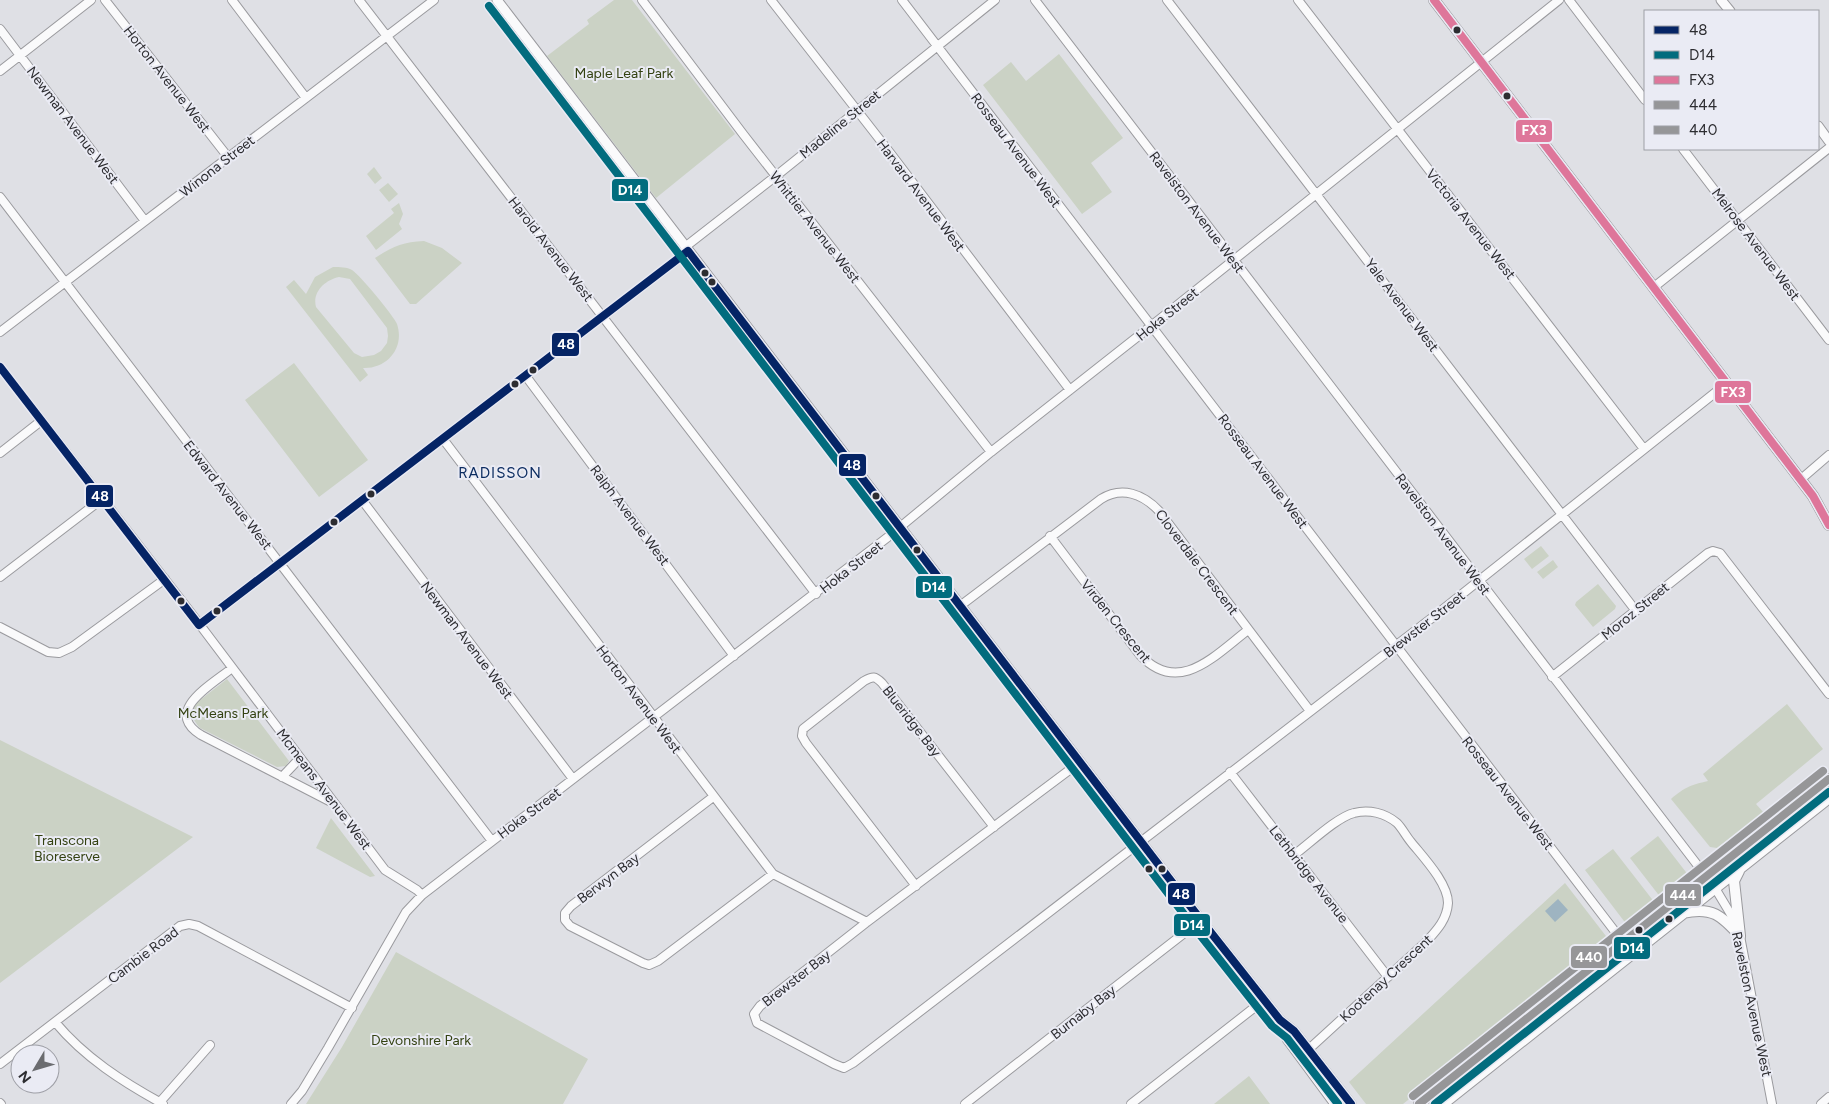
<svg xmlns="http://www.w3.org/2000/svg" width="1829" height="1104" font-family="Figtree,sans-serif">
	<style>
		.green { fill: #cbd2c5; fill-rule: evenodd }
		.water { fill: #9eb4c1 }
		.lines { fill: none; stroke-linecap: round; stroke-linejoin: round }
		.minor-casing { stroke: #9a9a9e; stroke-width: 10 }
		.tertiary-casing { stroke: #9a9a9e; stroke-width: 11 }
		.secondary-casing { stroke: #9a9a9e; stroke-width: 12 }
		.minor { stroke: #fafafb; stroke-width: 8 }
		.tertiary { stroke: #fafafb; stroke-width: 9 }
		.secondary { stroke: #fafafb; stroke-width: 10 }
		.bus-1-casing { stroke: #eaebf4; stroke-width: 11 }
		.bus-2-casing { stroke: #eaebf4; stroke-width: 11 }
		.bus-3-casing { stroke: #eaebf4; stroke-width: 11 }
		.bus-4-casing { stroke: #eaebf4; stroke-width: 11 }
		.bus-5-casing { stroke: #eaebf4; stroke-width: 11 }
		.bus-1 { stroke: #052465; stroke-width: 8 }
		.bus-2 { stroke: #026c7e; stroke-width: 8 }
		.bus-3 { stroke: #de769a; stroke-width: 8 }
		.bus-4 { stroke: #969698; stroke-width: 8 }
		.bus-5 { stroke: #969698; stroke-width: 8 }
		.bus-dot { fill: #2d2d31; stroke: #eaebf4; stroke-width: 2 }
		.labels { text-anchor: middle; stroke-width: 4; stroke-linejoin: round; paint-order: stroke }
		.park-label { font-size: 14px; fill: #334111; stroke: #eaebf4 }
		.street-label { font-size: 14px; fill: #2d2d31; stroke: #eaebf4 }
		.neighbourhood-label { font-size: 15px; letter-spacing: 1px; fill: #0d2d61; stroke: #eaebf4 }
		.line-badge { stroke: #eaebf4; stroke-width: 2 }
		.badge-label { font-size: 14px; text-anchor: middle; font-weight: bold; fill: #fff }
	</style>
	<rect width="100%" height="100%" fill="#dfe0e5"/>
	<!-- green -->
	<path class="green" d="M 614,0 L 632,0 L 735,134 L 656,198 L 547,56 L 589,24 L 587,20 Z
		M 1059,54 L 1123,138 L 1091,163 L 1112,192 L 1082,214 L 983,85 L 1011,62 L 1026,81 Z
		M 374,167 L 382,178 L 375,184 L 367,174 Z
		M 388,183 L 398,194 L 389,202 L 379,190 Z
		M 399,203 L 403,214 L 399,224 L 402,229 L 376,250 L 366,236 L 394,213 L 391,209 Z
		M 424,241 L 442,248 L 462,263 L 416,304 L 410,304 L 375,258 C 393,246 403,242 424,241 Z
		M 333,267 C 340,267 347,267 352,270 C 359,274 394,316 397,324 C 405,348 387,369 363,368 L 368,375 L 360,382 L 286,287 L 294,280 L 306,294 L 315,277 ZM 339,277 L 350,279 L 387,328 L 388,336 L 387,343 L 381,351 L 374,355 L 362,357 L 354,353 L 316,307 C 312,292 325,280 339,277 Z
		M 294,363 L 368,460 L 319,497 L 245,400 Z
		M 1541,546 L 1549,556 L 1532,569 L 1524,559 Z
		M 1553,560 L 1558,567 L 1543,579 L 1537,572 Z
		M 1598,584 L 1616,606 L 1615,609 L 1593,627 L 1575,605 L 1576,602 Z
		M 227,679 L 289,761 L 286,766 L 277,767 L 200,728 C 193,720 190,713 195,704 Z
		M 1787,704 L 1823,749 L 1756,804 L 1764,813 L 1717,848 L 1710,847 L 1671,799 C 1685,787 1691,785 1708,781 L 1703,774 Z
		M 0,740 L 193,837 L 0,983 Z
		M 331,818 L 375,876 L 370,877 L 316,848 Z
		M 1658,836 L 1689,876 L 1661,898 L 1630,858 Z
		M 1613,849 L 1655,903 L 1627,925 L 1585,870 Z
		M 1565,883 L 1609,940 L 1403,1104 L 1366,1104 L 1349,1082 Z
		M 396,952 L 588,1059 L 563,1104 L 306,1104 L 342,1047 Z
		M 1249,1076 L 1270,1104 L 1214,1104 Z"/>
	<!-- water -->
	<path class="water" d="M 1558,899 L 1568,910 L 1555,922 L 1545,911 Z"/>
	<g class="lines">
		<!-- minor casing -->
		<g class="minor-casing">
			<path id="minor" d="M 105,0 L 228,157
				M 232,0 L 306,98
				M 359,0 L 816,594
				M 642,0 L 743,134 L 991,452
				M 771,0 L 891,154 L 1070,390
				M 902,0 L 1623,942
				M 1035,0 L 1715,888 L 1730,913 L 1740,936 L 1772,1104
				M 1167,0 L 1636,611
				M 1298,0 L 1644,449
				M 1569,0 L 1645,100
				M 0,29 L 145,221
				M 0,71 L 91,0
				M 1683,149 L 1829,340
				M 0,197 L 492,841
				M 685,247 L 776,176 L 995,0
				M 1654,287 L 1829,148
				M 0,332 L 434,0
				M 0,367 L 188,609 L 385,870 L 417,890 L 422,895
				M 525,375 L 734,656
				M 443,439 L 773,874 L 867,922
				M 0,453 L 41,421
				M 1800,480 L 1829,455
				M 362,500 L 573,779
				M 1050,536 L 1140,655 C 1179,696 1214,656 1248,630
				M 0,577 L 102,499
				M 960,606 L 1101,499 C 1122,486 1143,494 1159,511 L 1310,711
				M 199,625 L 688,251
				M 0,627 L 48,652 L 59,653 L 72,647 L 165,579
				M 232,668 C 213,684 162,711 201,735 L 333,803
				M 1552,677 L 1708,553 L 1713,551 L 1720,553 L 1829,694
				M 1080,762 L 867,922 L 760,1006 L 754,1014 L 757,1023 L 834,1064 L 844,1068 L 853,1063 L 1437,614 L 1726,384
				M 1230,772 L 1388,977
				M 282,777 L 300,758
				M 713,797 L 571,906 L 565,913 L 565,920 L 570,926 L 643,963 L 649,965 L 658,961 L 773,874
				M 1294,855 C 1309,844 1337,817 1354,813 C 1369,809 1385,813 1397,823 C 1402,828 1406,836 1411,842 C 1423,857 1448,883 1448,903 C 1447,920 1436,931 1426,942 L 1309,1049
				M 916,886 L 806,743 L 802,736 L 803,729 L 864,681 C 873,676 875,676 882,683 L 994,827
				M 55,1022 C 85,1058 123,1082 163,1104
				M 0,1064 L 180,926 L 189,924 L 198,926 L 352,1008
				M 160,1102 L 210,1045
				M 0,1103 L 1,1104
				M 291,1104 L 302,1091 L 328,1048 L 406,912 L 422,895 L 888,537 L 991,452 L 1160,319 L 1559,0
				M 965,1104 L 1201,920
				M 1131,1104 L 1264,1000
				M 1821,1104 L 1829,1097"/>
		</g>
		<!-- tertiary casing -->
		<g class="tertiary-casing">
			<path id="tertiary" d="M 497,0 L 1201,920 L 1280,1020 L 1294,1031 L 1351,1104
				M 1721,0 L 1730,11
				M 1818,126 L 1829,141
				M 1280,1020 L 1287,1039 L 1335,1104"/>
		</g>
		<!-- secondary casing -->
		<g class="secondary-casing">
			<path id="secondary" d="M 1434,0 L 1813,496 L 1829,525
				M 1739,871 L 1734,881 L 1740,936
				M 1683,913 C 1712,906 1722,916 1740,936
				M 1419,1104 L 1829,779
				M 1443,1104 L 1829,798"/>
		</g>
		<!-- minor -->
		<use href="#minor" class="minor"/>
		<!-- tertiary -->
		<use href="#tertiary" class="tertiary"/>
		<!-- secondary -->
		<use href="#secondary" class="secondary"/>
		<!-- bus-1 casing -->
		<g class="bus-1-casing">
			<path id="bus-1" d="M 688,251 L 1201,920 L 1280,1020 L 1294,1031 L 1351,1104
				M 0,367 L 199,625
				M 199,625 L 688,251"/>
		</g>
		<!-- bus-2 casing -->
		<g class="bus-2-casing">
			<path id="bus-2" d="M 489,6 L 1193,926 L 1272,1026 L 1287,1038 L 1338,1104
				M 1435,1104 L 1829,792"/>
		</g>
		<!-- bus-3 casing -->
		<g class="bus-3-casing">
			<path id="bus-3" d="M 1434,0 L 1813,496 L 1829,525"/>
		</g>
		<!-- bus-4 casing -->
		<g class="bus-4-casing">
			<path id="bus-4" d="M 1419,1104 L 1829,779"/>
		</g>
		<!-- bus-5 casing -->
		<g class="bus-5-casing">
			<path id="bus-5" d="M 1413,1096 L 1823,771"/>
		</g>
		<!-- bus-1 -->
		<use href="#bus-1" class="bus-1"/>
		<!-- bus-2 -->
		<use href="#bus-2" class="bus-2"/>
		<!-- bus-3 -->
		<use href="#bus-3" class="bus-3"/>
		<!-- bus-4 -->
		<use href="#bus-4" class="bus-4"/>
		<!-- bus-5 -->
		<use href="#bus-5" class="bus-5"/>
	</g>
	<!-- markers -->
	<g class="bus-dot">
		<circle cx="1457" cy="30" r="4.5"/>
		<circle cx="1507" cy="96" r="4.5"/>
		<circle cx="705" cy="273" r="4.5"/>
		<circle cx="712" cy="282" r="4.5"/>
		<circle cx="533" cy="370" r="4.5"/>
		<circle cx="515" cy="384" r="4.5"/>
		<circle cx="371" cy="494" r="4.5"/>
		<circle cx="876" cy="496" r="4.5"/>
		<circle cx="334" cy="522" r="4.5"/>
		<circle cx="917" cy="550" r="4.5"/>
		<circle cx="181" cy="601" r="4.5"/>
		<circle cx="217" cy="611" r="4.5"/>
		<circle cx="1149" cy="869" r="4.5"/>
		<circle cx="1162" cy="869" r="4.5"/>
		<circle cx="1669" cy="919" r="4.5"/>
		<circle cx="1639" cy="930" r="4.5"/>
	</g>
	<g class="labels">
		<!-- park labels -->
		<g class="park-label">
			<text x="624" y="78">Maple Leaf Park</text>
			<text x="223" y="718">McMeans Park</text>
			<text x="67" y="845">Transcona<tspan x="67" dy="16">Bioreserve</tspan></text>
			<text x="421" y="1045">Devonshire Park</text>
		</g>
		<!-- street labels -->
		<g class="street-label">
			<text transform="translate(167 79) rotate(52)" y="5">Horton Avenue West</text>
			<text transform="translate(840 124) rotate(-39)" y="5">Madeline Street</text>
			<text transform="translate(73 125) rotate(53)" y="5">Newman Avenue West</text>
			<text transform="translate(1016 150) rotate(53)" y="5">Rosseau Avenue West</text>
			<text transform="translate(217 166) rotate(-38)" y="5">Winona Street</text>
			<text transform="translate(921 195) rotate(53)" y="5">Harvard Avenue West</text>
			<text transform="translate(1197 212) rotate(53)" y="5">Ravelston Avenue West</text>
			<text transform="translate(1471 224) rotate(52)" y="5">Victoria Avenue West</text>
			<text transform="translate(815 227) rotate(52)" y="5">Whittier Avenue West</text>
			<text transform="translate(1756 244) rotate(53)" y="5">Melrose Avenue West</text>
			<text transform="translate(551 249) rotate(52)" y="5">Harold Avenue West</text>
			<text transform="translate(1402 305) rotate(53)" y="5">Yale Avenue West</text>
			<text transform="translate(1167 314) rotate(-39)" y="5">Hoka Street</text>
			<text transform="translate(1263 471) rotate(53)" y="5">Rosseau Avenue West</text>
			<text transform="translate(228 495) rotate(52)" y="5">Edward Avenue West</text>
			<text transform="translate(630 515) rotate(53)" y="5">Ralph Avenue West</text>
			<text transform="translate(1443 534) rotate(53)" y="5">Ravelston Avenue West</text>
			<text transform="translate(1197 562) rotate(53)" y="5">Cloverdale Crescent</text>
			<text transform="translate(851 567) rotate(-38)" y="5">Hoka Street</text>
			<text transform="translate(1635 611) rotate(-39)" y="5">Moroz Street</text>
			<text transform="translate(1116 621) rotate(51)" y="5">Virden Crescent</text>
			<text transform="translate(1424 624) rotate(-38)" y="5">Brewster Street</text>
			<text transform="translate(467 640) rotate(53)" y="5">Newman Avenue West</text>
			<text transform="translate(639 699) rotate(53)" y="5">Horton Avenue West</text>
			<text transform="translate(912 721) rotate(52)" y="5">Blueridge Bay</text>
			<text transform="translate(324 789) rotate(53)" y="5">Mcmeans Avenue West</text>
			<text transform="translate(1508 793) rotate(52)" y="5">Rosseau Avenue West</text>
			<text transform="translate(529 813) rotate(-37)" y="5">Hoka Street</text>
			<text transform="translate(1309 874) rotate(52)" y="5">Lethbridge Avenue</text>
			<text transform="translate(608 878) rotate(-37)" y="5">Berwyn Bay</text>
			<text transform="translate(143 955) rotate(-37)" y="5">Cambie Road</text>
			<text transform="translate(796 978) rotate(-38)" y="5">Brewster Bay</text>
			<text transform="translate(1386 978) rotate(-43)" y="5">Kootenay Crescent</text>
			<text transform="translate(1752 1004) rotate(78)" y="5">Ravelston Avenue West</text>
			<text transform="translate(1083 1012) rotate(-38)" y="5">Burnaby Bay</text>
		</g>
		<!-- neighbourhood labels -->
		<g class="neighbourhood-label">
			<text x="500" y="478">RADISSON</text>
		</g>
	</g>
	<g class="line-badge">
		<rect x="1515" y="119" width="38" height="24" rx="5" fill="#de769a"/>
		<rect x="611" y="178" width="38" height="24" rx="5" fill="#026c7e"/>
		<rect x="551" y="332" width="29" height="25" rx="5" fill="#052465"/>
		<rect x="1714" y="380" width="38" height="24" rx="5" fill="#de769a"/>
		<rect x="838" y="453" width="29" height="24" rx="5" fill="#052465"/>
		<rect x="85" y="484" width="29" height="24" rx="5" fill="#052465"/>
		<rect x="915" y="575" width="38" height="24" rx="5" fill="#026c7e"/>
		<rect x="1167" y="882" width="29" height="24" rx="5" fill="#052465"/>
		<rect x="1664" y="883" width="38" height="24" rx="5" fill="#969698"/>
		<rect x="1173" y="913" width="38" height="24" rx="5" fill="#026c7e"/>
		<rect x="1613" y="936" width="38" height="24" rx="5" fill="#026c7e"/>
		<rect x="1570" y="945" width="38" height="24" rx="5" fill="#969698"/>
	</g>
	<g class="badge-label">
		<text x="1534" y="135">FX3</text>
		<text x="630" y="195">D14</text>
		<text x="566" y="349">48</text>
		<text x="1733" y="397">FX3</text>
		<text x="852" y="470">48</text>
		<text x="100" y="501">48</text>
		<text x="934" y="592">D14</text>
		<text x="1181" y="899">48</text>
		<text x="1683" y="900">444</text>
		<text x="1192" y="930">D14</text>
		<text x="1632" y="953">D14</text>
		<text x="1589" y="962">440</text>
	</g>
	<!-- legend -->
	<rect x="1644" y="10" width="175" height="140" fill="#eaebf4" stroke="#9e9fa6"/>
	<rect x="1654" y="26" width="25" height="8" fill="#052465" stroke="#9e9fa6"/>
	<text x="1689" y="35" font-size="15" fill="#2d2d31">48</text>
	<rect x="1654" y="51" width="25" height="8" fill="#026c7e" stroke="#9e9fa6"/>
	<text x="1689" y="60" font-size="15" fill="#2d2d31">D14</text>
	<rect x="1654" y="76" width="25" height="8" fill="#de769a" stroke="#9e9fa6"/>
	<text x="1689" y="85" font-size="15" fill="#2d2d31">FX3</text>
	<rect x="1654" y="101" width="25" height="8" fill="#969698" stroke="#9e9fa6"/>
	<text x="1689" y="110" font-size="15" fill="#2d2d31">444</text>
	<rect x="1654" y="126" width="25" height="8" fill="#969698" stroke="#9e9fa6"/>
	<text x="1689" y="135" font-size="15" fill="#2d2d31">440</text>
	<!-- north arrow -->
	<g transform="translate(35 1069) rotate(232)"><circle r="24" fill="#eaebf4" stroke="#9e9fa6"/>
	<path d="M0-4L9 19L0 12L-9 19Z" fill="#6b6c70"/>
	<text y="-8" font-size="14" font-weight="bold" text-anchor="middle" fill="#2d2d31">N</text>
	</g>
</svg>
